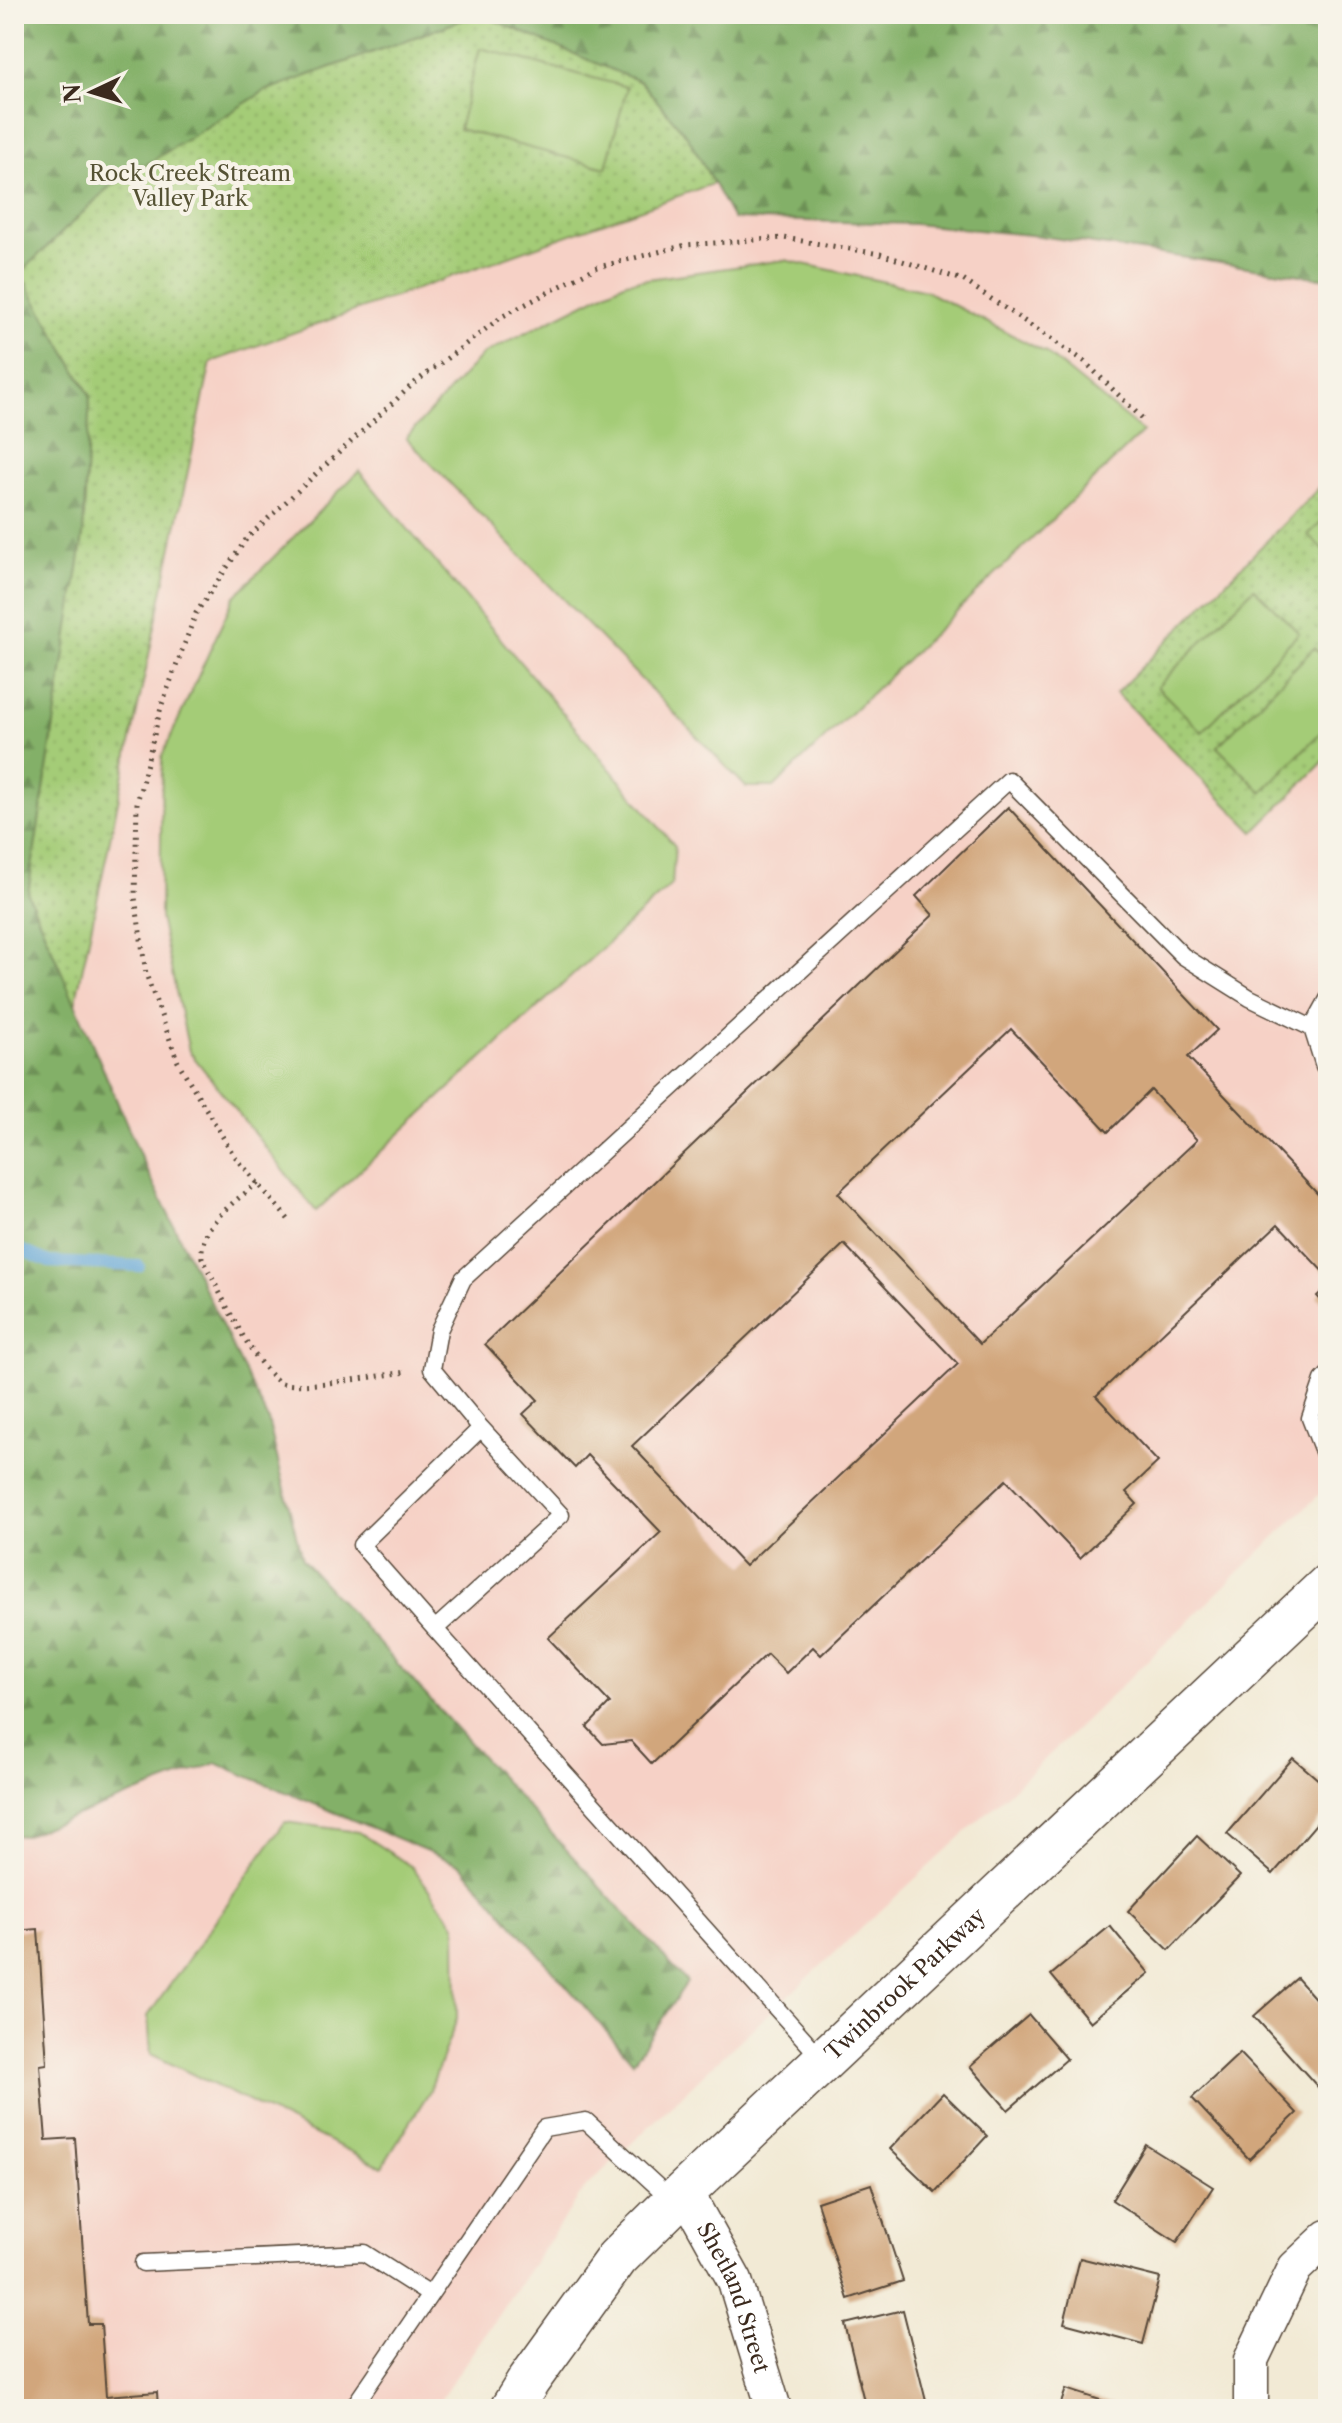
<svg xmlns="http://www.w3.org/2000/svg" width="1342" height="2423" font-family="'Libre Caslon Text',serif">
	<style>
		.built { fill: #f6d1c6 }
		.green { fill: url(#green-dots); stroke: #707b4a; stroke-width: 2 }
		.forest { fill: url(#forest-firs); stroke: #5f6d43; stroke-width: 2 }
		.pitch { fill: #a4cc77; stroke: #707b4a; stroke-width: 2 }
		.lines { fill: none; stroke-linecap: round; stroke-linejoin: round }
		.stream { stroke: #61a5d6; stroke-width: 12 }
		.building { fill: #d1a67b; fill-rule: evenodd }
		.service-casing { stroke: #564739; stroke-width: 19 }
		.minor-casing { stroke: #564739; stroke-width: 37 }
		.tertiary-casing { stroke: #564739; stroke-width: 45 }
		.path { stroke: #564739; stroke-width: 5; stroke-dasharray: 2 6; stroke-linecap: butt }
		.service { stroke: #fff; stroke-width: 16 }
		.minor { stroke: #fff; stroke-width: 34 }
		.tertiary { stroke: #fff; stroke-width: 42 }
		.labels { text-anchor: middle; stroke-width: 8; stroke-linejoin: round; paint-order: stroke }
		.park-label { font-size: 22px; fill: #555234; stroke: #f7f3e8 }
		.street-label { font-size: 22px; fill: #3b2a1e; stroke: #f7f3e8 }
	</style>
	<defs>
		<pattern id="green-dots" width="8" height="8" patternUnits="userSpaceOnUse" patternTransform="scale(2)"><rect width="8" height="8" fill="#a4cc77"/><path d="M2 2h.1M6 6h.1" fill="none" stroke="#8eaf66" stroke-width="1.8" stroke-linecap="round"/></pattern>
		<pattern id="forest-firs" width="22" height="20" patternUnits="userSpaceOnUse" patternTransform="scale(2)"><rect width="22" height="20" fill="#83b068"/><path d="M5 1l3.5 6h-7zM16 11l3.5 6h-7z" fill="#6c8f55"/></pattern>
	</defs>
	<rect width="100%" height="100%" fill="#f7f3e8"/>
	<filter id="ink" filterUnits="userSpaceOnUse"><feTurbulence type="fractalNoise" baseFrequency=".0125" numOctaves="2"/><feDisplacementMap in="SourceGraphic" scale="16" xChannelSelector="R" yChannelSelector="G"/><feConvolveMatrix kernelMatrix="1 2 1 2 8 2 1 2 1" color-interpolation-filters="sRGB"/></filter>
	<filter id="wash" filterUnits="userSpaceOnUse"><feTurbulence type="fractalNoise" baseFrequency=".006" numOctaves="4" result="noise"/><feDisplacementMap in="SourceGraphic" scale="32" xChannelSelector="R" yChannelSelector="G"/><feGaussianBlur stdDeviation="1.8" result="paint"/><feColorMatrix in="noise" values="0 0 0 0 0 0 0 0 0 0 0 0 0 0 0 0 0 1.4 0 .05"/><feComposite in="paint" operator="in"/></filter>
	<g filter="url(#wash)">
		<rect width="100%" height="100%" fill="#f2ead5"/>
		<!-- built -->
		<path class="built" d="M 1154,27 L 1328,77 L 1328,1486 L 1061,1744 L 709,2069 L 584,2189 L 434,2409 L 14,2409 L 14,1274 L 19,1269 L 211,362 Z"/>
		<!-- green -->
		<path class="green" d="M 14,14 L 1328,14 L 1154,27 L 211,362 L 19,1269 Z
			M 1328,479 L 1328,757 L 1254,832 L 1116,693 Z"/>
		<!-- forest -->
		<path class="forest" d="M 14,14 L 479,14 L 265,91 L 107,189 L 20,273 L 90,395 L 83,536 L 28,894 L 144,1164 L 268,1420 L 302,1559 L 687,1982 L 633,2062 L 461,1865 L 216,1763 L 23,1836 L 14,1835 Z
			M 479,14 L 1328,14 L 1328,279 L 1040,236 L 914,224 L 733,219 L 688,137 L 641,82 Z"/>
		<!-- pitch -->
		<path class="pitch" d="M 480,48 L 627,87 L 606,168 L 459,129 Z
			M 785,260 L 926,291 L 1045,352 L 1143,432 L 774,787 L 746,787 L 406,438 L 483,354 L 626,282 Z
			M 359,471 L 675,846 L 672,884 L 316,1211 L 189,1051 L 160,918 L 162,756 L 234,597 Z
			M 1328,515 L 1328,554 L 1308,535 Z
			M 1254,588 L 1299,633 L 1202,732 L 1157,687 Z
			M 1314,648 L 1328,662 L 1328,725 L 1262,792 L 1217,747 Z
			M 285,1822 L 358,1832 L 412,1867 L 456,1926 L 457,2019 L 429,2092 L 382,2167 L 151,2054 L 148,2016 Z"/>
		<g class="lines">
			<!-- stream -->
			<path class="stream" d="M 14,1247 L 49,1262 L 139,1266"/>
		</g>
		<g id="blocks">
			<!-- building -->
			<path class="building" d="M 1008,807 L 1217,1030 L 1188,1057 L 1328,1205 L 1328,1277 L 1278,1224 L 1096,1396 L 1158,1462 L 1126,1492 L 1137,1504 L 1080,1558 L 1006,1480 L 821,1655 L 813,1647 L 786,1673 L 767,1654 L 652,1764 L 631,1741 L 603,1744 L 587,1727 L 610,1703 L 548,1638 L 661,1532 L 587,1455 L 575,1468 L 523,1414 L 538,1400 L 485,1344 L 933,915 L 916,896 ZM 1011,1029 L 1108,1132 L 1151,1090 L 1197,1140 L 980,1344 L 838,1193 ZM 844,1244 L 958,1364 L 745,1566 L 632,1446 Z
				M 1328,1286 L 1328,1308 L 1317,1296 Z
				M 1293,1758 L 1328,1788 L 1328,1810 L 1273,1874 L 1227,1834 Z
				M 1197,1836 L 1240,1876 L 1169,1950 L 1128,1911 Z
				M 1110,1926 L 1149,1973 L 1090,2022 L 1051,1975 Z
				M 38,1929 L 47,2064 L 40,2065 L 46,2140 L 75,2138 L 88,2324 L 101,2324 L 106,2396 L 157,2392 L 158,2409 L 14,2409 L 14,1931 Z
				M 1297,1978 L 1320,2004 L 1328,1997 L 1328,2092 L 1325,2095 L 1254,2016 Z
				M 1029,2015 L 1067,2059 L 1008,2110 L 970,2066 Z
				M 1240,2053 L 1297,2113 L 1249,2159 L 1192,2098 Z
				M 943,2093 L 987,2136 L 935,2192 L 890,2149 Z
				M 1146,2145 L 1213,2187 L 1177,2242 L 1112,2200 Z
				M 871,2184 L 903,2281 L 848,2299 L 817,2202 Z
				M 1080,2258 L 1160,2278 L 1143,2344 L 1064,2323 Z
				M 903,2310 L 928,2409 L 866,2409 L 845,2324 Z
				M 1066,2389 L 1125,2408 L 1125,2409 L 1059,2409 Z"/>
		</g>
	</g>
	<g filter="url(#ink)">
		<use href="#blocks" fill-opacity="0" stroke="#564739" stroke-width="2"/>
		<g class="lines">
			<!-- service casing -->
			<g class="service-casing">
				<path id="service" d="M 1328,999 L 1312,1028 L 1324,1066 L 1328,1070
					M 1328,1375 L 1323,1380 L 1310,1418 L 1328,1464
					M 481,1428 L 361,1545 L 435,1629 L 561,1515 L 481,1428 L 432,1369 L 439,1330 L 463,1279 L 1009,780 L 1183,956 L 1250,998 L 1312,1028
					M 435,1629 L 822,2059
					M 143,2263 L 364,2253 L 430,2295
					M 352,2409 L 544,2128 L 586,2121 L 673,2201"/>
			</g>
			<!-- minor casing -->
			<g class="minor-casing">
				<g id="minor">
					<path id="s1" d="M 685,2191 L 735,2281 L 774,2409"/>
					<path d="M 1251,2409 L 1251,2360 L 1295,2268 L 1328,2237"/>
				</g>
			</g>
			<!-- tertiary casing -->
			<g class="tertiary-casing">
				<g id="tertiary">
					<path id="s2" d="M 511,2409 L 529,2380 L 617,2258 L 685,2191 L 1328,1585"/>
				</g>
			</g>
			<!-- path -->
			<path class="path" d="M 258,1183 C 234,1202 199,1225 202,1258 C 216,1284 257,1374 282,1383 C 302,1390 382,1375 407,1372
				M 288,1219 L 233,1154 L 178,1062 L 146,974 L 135,897 L 137,803 L 161,707 L 196,613 L 247,538 L 413,384 L 503,316 L 595,268 L 686,245 L 784,238 L 880,254 L 963,280 L 1084,361 L 1145,421"/>
			<!-- service -->
			<use href="#service" class="service"/>
			<!-- minor -->
			<use href="#minor" class="minor"/>
			<!-- tertiary -->
			<use href="#tertiary" class="tertiary"/>
		</g>
	</g>
	<g class="labels">
		<!-- park labels -->
		<g class="park-label">
			<text x="190" y="181">Rock Creek Stream<tspan x="190" dy="25">Valley Park</tspan></text>
		</g>
		<!-- street labels -->
		<g class="street-label">
			<text dy="8" stroke="none"><textPath href="#s2" startOffset="582">Twinbrook Parkway</textPath></text>
			<text dy="8" stroke="none"><textPath href="#s1" startOffset="118">Shetland Street</textPath></text>
		</g>
	</g>
	<!-- margin -->
	<rect width="1342" height="2423" fill="none" stroke="#f7f3e8" stroke-width="48"/>
	<!-- north arrow -->
	<g transform="translate(92 92) rotate(266)" stroke="#f7f3e8" stroke-width="6" paint-order="stroke">
	<path d="M0-6L14 30L0 20L-14 30Z" fill="#3b2a1e"/>
	<text y="-12" font-size="22" font-weight="bold" text-anchor="middle" fill="#3b2a1e">N</text>
	</g>
</svg>
